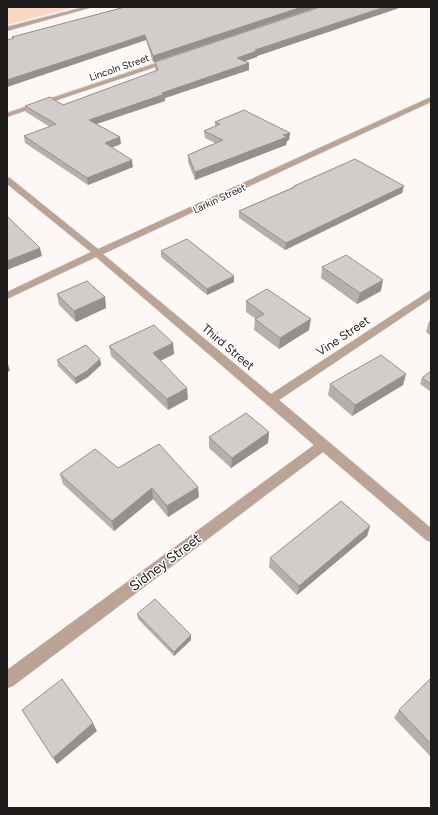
<svg xmlns="http://www.w3.org/2000/svg" width="438" height="815" font-family="Figtree,sans-serif">
	<style>
		.green { fill: #fcd7c2 }
		.lines { fill: none; stroke-linecap: round; stroke-linejoin: round }
		.minor-casing { stroke: #d9d5d2; stroke-width: 1 }
		.minor { fill: #bba496; fill-rule: evenodd }
		.wall { fill: #b5b0ae }
		.shaded-wall { fill: #93908d }
		.building { fill: #d2cdca; stroke: #93908d }
		.labels { text-anchor: middle; stroke-width: 3; stroke-linejoin: round; paint-order: stroke }
		.far-street-label { font-size: 10px; fill: #1e1c1b; stroke: #fff }
		.street-label { font-size: 12px; fill: #1e1c1b; stroke: #fff }
		.near-street-label { font-size: 14px; fill: #1e1c1b; stroke: #fff }
	</style>
	<rect width="100%" height="100%" fill="#fdf8f5"/>
	<!-- green -->
	<path class="green" d="M 7,7 L 75,7 L 7,25 Z"/>
	<g class="lines">
		<!-- minor casing -->
		<g class="minor-casing">
			<path id="minor" d="M 84,7 L 93,7 L 7,31 L 7,27 Z
				M 171,58 L 174,60 L 173,61 L 7,117 L 7,113 Z
				M 431,97 L 431,102 L 103,254 L 271,394 L 431,290 L 431,298 L 279,400 L 431,528 L 431,542 L 426,540 L 323,452 L 13,686 L 7,688 L 7,670 L 314,445 L 96,257 L 7,299 L 7,292 L 91,252 L 7,184 L 7,177 L 10,178 L 98,249 Z"/>
		</g>
		<!-- minor -->
		<use href="#minor" class="minor"/>
	</g>
	<!-- wall -->
	<path class="wall" d="M 125,7 L 318,7 L 153,62 L 146,40 L 7,87 L 7,40 L 13,39 L 12,37 Z
		M 320,7 L 399,7 L 399,8 L 257,56 L 257,57 L 244,61 L 249,70 L 165,98 L 165,101 L 97,124 L 121,144 L 112,147 L 133,167 L 88,185 L 25,143 L 24,136 L 50,127 L 26,112 L 25,106 L 63,105 L 156,71 L 155,68 L 155,62 Z
		M 215,122 L 290,133 L 289,140 L 287,141 L 286,145 L 195,180 L 188,162 L 188,155 L 215,143 L 205,138 L 204,131 L 215,126 Z
		M 294,186 L 402,193 L 285,250 L 239,218 L 239,211 L 293,187 Z
		M 161,251 L 234,282 L 207,295 L 161,257 Z
		M 322,267 L 381,291 L 357,304 L 321,278 Z
		M 57,294 L 105,297 L 106,308 L 76,322 L 59,305 Z
		M 246,301 L 309,330 L 279,349 L 254,330 L 255,319 L 256,319 L 246,312 Z
		M 429,321 L 431,321 L 431,336 L 426,332 Z
		M 173,343 L 174,354 L 160,361 L 188,399 L 168,410 L 111,356 L 109,346 Z
		M 100,359 L 101,365 L 88,377 L 76,384 L 58,366 L 57,360 Z
		M 431,371 L 431,392 L 420,384 L 422,378 Z
		M 406,374 L 403,385 L 352,416 L 328,395 L 330,384 Z
		M 269,432 L 268,443 L 231,468 L 209,448 L 209,437 Z
		M 118,468 L 199,497 L 168,517 L 153,499 L 114,531 L 63,484 L 60,474 Z
		M 370,526 L 367,536 L 297,595 L 269,567 L 270,558 Z
		M 137,614 L 191,640 L 174,656 L 138,619 Z
		M 431,678 L 431,755 L 430,756 L 394,718 L 399,710 Z"/>
	<!-- shaded-wall -->
	<path class="shaded-wall" d="M 302,7 L 318,7 L 153,62 L 153,56 Z
		M 385,7 L 399,7 L 399,8 L 257,56 L 257,57 L 237,64 L 237,58 L 255,50 Z
		M 145,35 L 146,40 L 7,87 L 7,80 Z
		M 249,63 L 249,70 L 165,98 L 165,101 L 90,126 L 89,120 L 162,93 Z
		M 290,133 L 289,140 L 287,141 L 286,145 L 195,180 L 195,172 Z
		M 120,137 L 121,144 L 106,150 L 105,143 Z
		M 132,160 L 133,167 L 88,185 L 87,178 Z
		M 404,186 L 402,193 L 285,250 L 286,243 Z
		M 40,248 L 42,256 L 7,270 L 7,261 Z
		M 234,276 L 234,282 L 207,295 L 207,289 Z
		M 383,280 L 381,291 L 357,304 L 360,293 Z
		M 105,297 L 106,308 L 76,322 L 74,311 Z
		M 311,319 L 309,330 L 279,349 L 280,338 Z
		M 173,343 L 174,354 L 154,364 L 153,353 Z
		M 100,359 L 101,365 L 88,377 L 76,384 L 75,378 Z
		M 7,360 L 10,371 L 7,372 Z
		M 406,374 L 403,385 L 352,416 L 355,405 Z
		M 187,388 L 188,399 L 168,410 L 167,399 Z
		M 269,432 L 268,443 L 231,468 L 232,458 Z
		M 198,487 L 199,497 L 168,517 L 167,506 Z
		M 152,488 L 153,499 L 114,531 L 112,521 Z
		M 370,526 L 367,536 L 297,595 L 299,586 Z
		M 191,635 L 191,640 L 174,656 L 174,652 Z
		M 93,723 L 97,731 L 57,764 L 53,758 Z"/>
	<!-- building -->
	<path class="building" d="M 125,7 L 302,7 L 153,56 L 145,35 L 7,80 L 7,40 L 14,38 L 12,37 Z
		M 320,7 L 385,7 L 255,50 L 257,51 L 237,58 L 249,63 L 162,93 L 165,94 L 89,120 L 120,137 L 105,143 L 132,160 L 87,178 L 24,136 L 56,124 L 25,106 L 50,97 L 63,105 L 158,70 L 155,62 Z
		M 244,110 L 290,133 L 283,135 L 287,137 L 195,172 L 188,155 L 223,140 L 204,131 L 220,124 L 215,122 Z
		M 355,159 L 404,186 L 286,243 L 239,211 L 295,187 L 294,186 Z
		M 7,216 L 40,248 L 7,261 Z
		M 187,239 L 234,276 L 207,289 L 161,251 Z
		M 346,255 L 383,280 L 360,293 L 322,267 Z
		M 87,281 L 105,297 L 74,311 L 57,294 Z
		M 267,289 L 311,319 L 280,338 L 255,319 L 264,314 L 246,301 Z
		M 154,325 L 173,343 L 153,353 L 187,388 L 167,399 L 109,346 Z
		M 86,345 L 100,359 L 87,371 L 75,378 L 57,360 Z
		M 381,355 L 406,374 L 355,405 L 330,384 Z
		M 431,371 L 431,384 L 422,378 Z
		M 246,413 L 269,432 L 232,458 L 209,437 Z
		M 159,444 L 198,487 L 167,506 L 152,488 L 112,521 L 60,474 L 95,449 L 118,468 Z
		M 341,501 L 370,526 L 299,586 L 270,558 Z
		M 155,599 L 191,635 L 174,652 L 137,614 Z
		M 431,678 L 431,744 L 399,710 Z
		M 62,679 L 93,723 L 53,758 L 22,710 Z"/>
	<g class="labels">
		<!-- far-street labels -->
		<g class="far-street-label">
			<text transform="translate(119 67) rotate(-19)" y="4">Lincoln Street</text>
			<text transform="translate(219 198) rotate(-25)" y="4">Larkin Street</text>
		</g>
		<!-- street labels -->
		<g class="street-label">
			<text transform="translate(343 336) rotate(-34)" y="4">Vine Street</text>
			<text transform="translate(228 347) rotate(40)" y="4">Third Street</text>
		</g>
		<!-- near-street labels -->
		<g class="near-street-label">
			<text transform="translate(165 562) rotate(-37)" y="5">Sidney Street</text>
		</g>
	</g>
	<!-- border -->
	<rect width="438" height="815" fill="none" stroke="#1e1c1b" stroke-width="16"/>
</svg>
